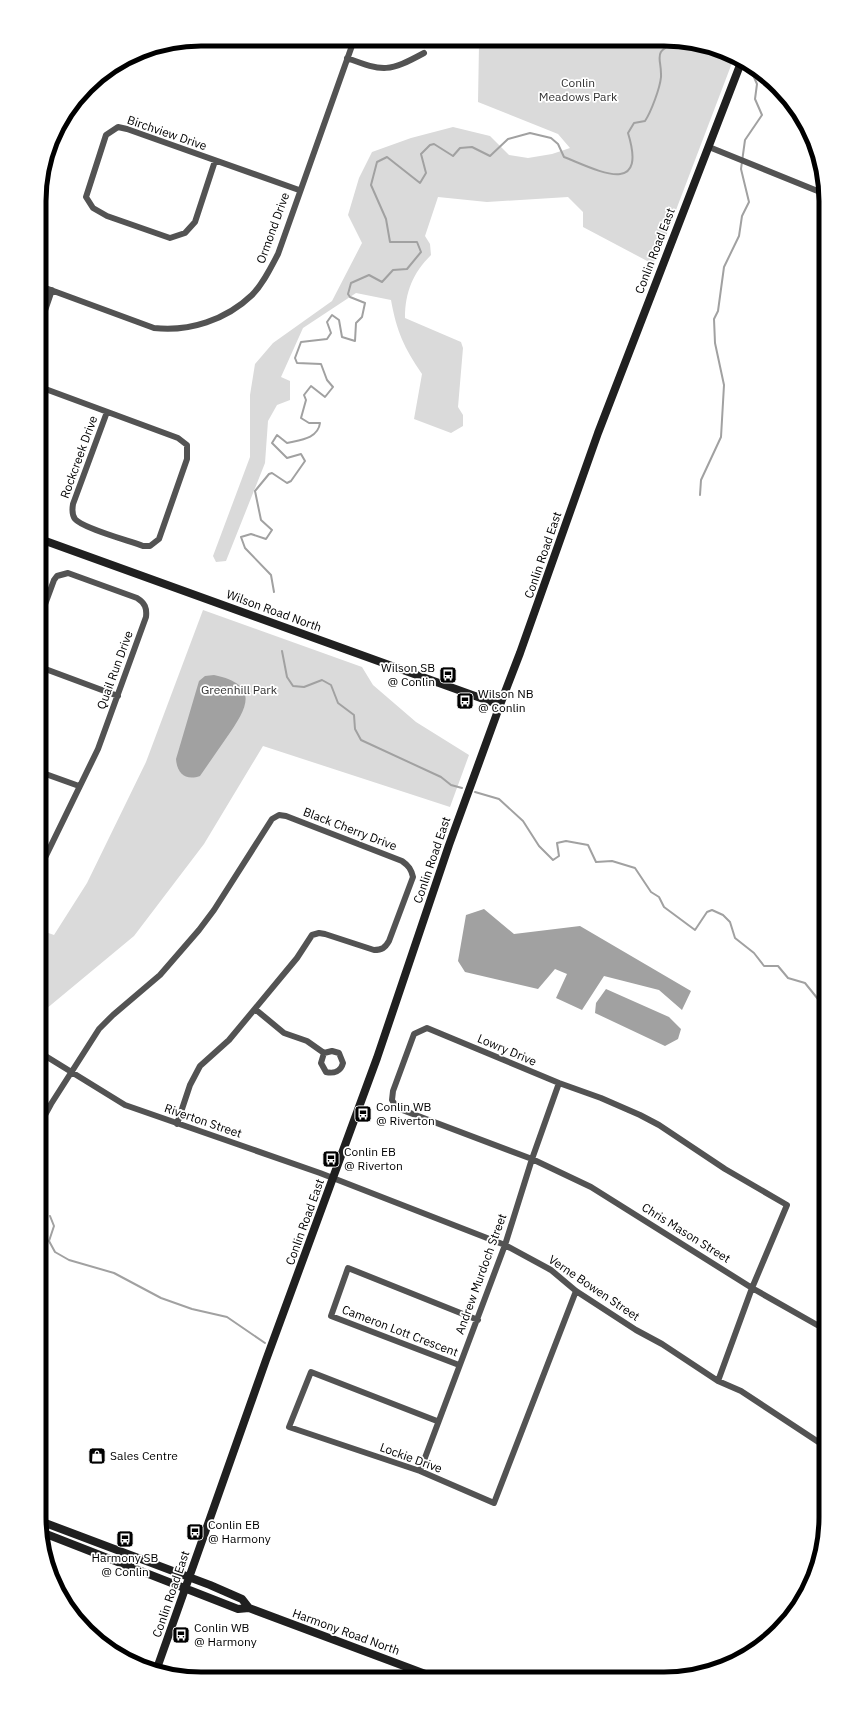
<svg xmlns="http://www.w3.org/2000/svg" width="865" height="1718" font-family="'IBM Plex Sans',sans-serif">
	<style>
		.green { fill: #dadada }
		.water { fill: #a1a1a1 }
		.lines { fill: none; stroke-linecap: round; stroke-linejoin: round }
		.stream { stroke: #a1a1a1; stroke-width: 2 }
		.street { stroke: #535353; stroke-width: 6 }
		.secondary { stroke: #202020; stroke-width: 8 }
		.labels { text-anchor: middle; stroke-width: 3.5; stroke-linejoin: round; paint-order: stroke }
		.park-label { font-size: 12px; fill: #313131; stroke: #fff }
		.street-label { font-size: 12px; fill: #000; stroke: #fff }
		.poi-label { font-size: 12px; fill: #000; stroke: #fff; text-anchor: start }
		.rim { fill: none; stroke: #000; stroke-width: 5 }
	</style>
	<rect width="100%" height="100%" fill="#fff"/>
	<!-- green -->
	<path class="green" d="M 477,41 L 696,42 L 735,55 L 657,260 L 651,263 L 583,227 L 583,212 L 568,197 L 487,202 L 438,197 L 425,236 L 430,244 L 431,255 C 413,273 405,292 405,318 L 461,342 L 463,348 L 458,407 L 463,415 L 463,426 L 451,433 L 414,419 L 422,374 C 404,347 397,333 391,300 L 356,293 L 303,328 L 281,377 L 290,381 L 290,400 L 277,405 L 268,421 L 265,463 L 226,561 L 216,562 L 213,556 L 250,457 L 250,395 L 255,364 L 273,343 L 332,301 L 362,243 L 348,215 L 359,178 L 372,152 L 411,138 L 453,127 L 490,136 L 509,155 L 528,158 L 552,154 L 570,148 L 558,134 L 478,102 L 479,45 Z
		M 203,610 L 362,667 L 373,685 L 416,722 L 469,755 L 450,807 L 263,746 L 204,844 L 134,936 L 40,1014 L 40,930 L 54,935 L 87,883 L 146,762 Z"/>
	<!-- water -->
	<path class="water" d="M 214,675 C 261,685 247,708 227,737 C 218,750 209,763 200,776 C 186,781 177,774 176,759 L 199,681 L 205,676 Z
		M 484,909 L 514,934 L 580,926 L 691,991 L 682,1010 L 659,990 L 604,976 L 582,1010 L 556,998 L 567,974 L 555,969 L 538,989 L 465,972 L 458,961 L 466,915 Z
		M 606,989 L 669,1017 L 681,1029 L 678,1039 L 665,1046 L 595,1013 L 596,1003 Z"/>
	<g class="lines">
		<!-- stream -->
		<path class="stream" d="M 700,495 L 701,480 L 721,437 L 724,385 L 715,343 L 714,319 L 718,311 L 724,267 L 739,236 L 742,216 L 749,202 L 741,169 L 745,140 L 762,115 L 755,99 L 757,84 L 753,75 L 753,67
			M 274,592 L 271,575 L 245,548 L 241,537 L 251,534 L 266,539 L 272,530 L 261,520 L 255,491 L 269,474 L 272,473 L 287,483 L 291,481 L 305,461 L 301,454 L 287,458 L 272,443 L 277,435 L 287,443 C 299,440 318,439 320,423 L 309,423 L 301,418 L 306,400 L 304,395 L 311,386 L 325,397 L 333,387 L 327,380 L 321,364 L 297,363 L 295,358 L 301,342 L 327,339 L 331,333 L 327,322 L 332,315 L 339,320 L 342,337 L 355,341 L 356,323 L 362,317 L 365,303 L 350,297 L 348,294 L 351,283 L 369,275 L 382,282 L 393,270 L 407,269 L 421,252 L 417,242 L 390,242 L 386,219 L 371,185 L 377,162 L 387,157 L 420,183 L 426,173 L 421,154 L 430,145 L 434,144 L 453,156 L 460,148 L 472,147 L 490,156 L 508,139 L 530,133 L 551,138 L 558,144 L 564,157 C 597,170 648,198 628,133 L 634,123 L 645,121 C 651,112 660,88 661,77 C 662,57 651,53 676,42
			M 282,651 L 287,677 L 293,686 L 304,687 L 322,680 L 331,685 L 338,703 L 354,715 L 355,729 L 361,740 L 441,777 L 451,785 L 462,788
			M 475,792 L 499,799 L 523,821 L 539,846 L 553,860 L 559,856 L 557,843 L 566,841 L 588,845 L 596,862 L 612,861 L 635,868 L 651,892 L 659,897 L 664,907 L 695,930 L 707,912 L 712,910 L 723,915 L 730,922 L 735,938 L 754,953 L 764,966 L 778,966 L 788,978 L 805,983 L 826,1009
			M 50,1216 L 54,1226 L 49,1241 L 55,1252 L 69,1260 L 114,1273 L 161,1298 L 192,1309 L 227,1317 L 265,1343"/>
		<!-- street -->
		<path class="street" d="M 347,58 C 384,72 389,72 424,53
			M 709,147 L 825,194
			M 215,161 L 195,222 L 185,233 L 170,238 L 107,216 L 93,208 L 86,197 L 106,135 L 118,127 L 127,129 L 299,190
			M 40,286 L 154,328 C 189,332 226,320 252,295 C 263,284 270,269 278,254 L 354,40
			M 40,325 L 52,290
			M 40,387 L 178,438 L 187,445 L 187,459 L 159,539 L 150,546 L 143,546 C 130,541 82,528 75,519 C 72,515 72,510 73,504 L 107,412
			M 40,667 L 118,696
			M 40,772 L 79,786
			M 40,868 L 98,749 L 146,617 C 147,608 145,603 137,598 L 68,573 L 57,576 L 54,580 L 40,618
			M 255,1009 L 284,1033 L 307,1041 L 324,1053 L 321,1063 L 326,1072 C 334,1074 341,1071 343,1063 L 339,1053 L 332,1051 L 324,1053
			M 39,1052 L 125,1105 L 320,1173 L 505,1245 L 551,1270 L 576,1291 L 636,1330 L 662,1344 L 718,1381 L 741,1391 L 826,1447
			M 39,1126 L 51,1104 L 99,1029 L 113,1015 L 160,975 L 199,930 L 214,910 L 272,819 L 279,815 L 286,816 L 402,861 C 409,866 411,869 413,877 L 389,941 C 385,948 382,950 374,950 L 325,934 L 319,933 L 312,935 L 297,958 L 229,1040 L 200,1066 L 190,1085 L 177,1124
			M 459,1365 L 331,1316 L 348,1268 L 478,1320
			M 718,1381 L 752,1288 L 787,1205 L 725,1169 L 659,1125 L 640,1115 L 601,1098 L 559,1083 L 427,1028 L 414,1034 L 393,1091 L 392,1100 L 397,1108 L 532,1159 L 591,1187 L 752,1288 L 826,1330
			M 437,1421 L 311,1372 L 289,1427 L 420,1471 L 494,1503 L 576,1291
			M 420,1471 L 505,1245 L 532,1159 L 559,1083"/>
		<!-- secondary -->
		<path class="secondary" d="M 40,539 L 500,705
			M 40,1521 L 210,1585 L 242,1599 L 249,1608
			M 41,1532 L 238,1609 L 249,1608 L 436,1678
			M 156,1671 L 266,1360 L 377,1058 L 449,845 L 500,705 L 520,653 L 598,433 L 742,60"/>
	</g>
	<!-- icons -->
	<defs>
		<g id="bus-square" transform="scale(0.9)"><rect x="-9" y="-9" width="18" height="18" rx="4" fill="#000" stroke="#fff"/><path d="M-5-6H5V4H4V6H2V4H-2V6H-4V4H-5ZM-3.5-4V0h7V-4ZM-3.5 1.2v1.5H-2V1.2ZM2 1.2v1.5H3.5V1.2Z" fill="#fff"/></g>
		<g id="shop-square" transform="scale(0.9)"><rect x="-9" y="-9" width="18" height="18" rx="4" fill="#000" stroke="#fff"/><path d="M-5-2.5h2.3a2.7 3.5 0 0 1 5.4 0H5L5.5 6h-11ZM-1.5-2.5h3a1.5 2.3 0 0 0-3 0Z" fill="#fff"/></g>
	</defs>
	<g fill-rule="evenodd">
		<use href="#bus-square" x="448" y="675"/>
		<use href="#bus-square" x="465" y="701"/>
		<use href="#bus-square" x="363" y="1114"/>
		<use href="#bus-square" x="331" y="1159"/>
		<use href="#shop-square" x="97" y="1456"/>
		<use href="#bus-square" x="195" y="1532"/>
		<use href="#bus-square" x="125" y="1539"/>
		<use href="#bus-square" x="181" y="1635"/>
	</g>
	<g class="labels">
		<!-- park labels -->
		<g class="park-label">
			<text x="578" y="87">Conlin<tspan x="578" dy="14">Meadows Park</tspan></text>
			<text x="239" y="694">Greenhill Park</text>
		</g>
		<!-- street labels -->
		<g class="street-label">
			<text transform="translate(167 133) rotate(19)" y="4">Birchview Drive</text>
			<text transform="translate(273 228) rotate(-70)" y="4">Ormond Drive</text>
			<text transform="translate(655 251) rotate(-69)" y="4">Conlin Road East</text>
			<text transform="translate(79 457) rotate(-70)" y="4">Rockcreek Drive</text>
			<text transform="translate(543 555) rotate(-71)" y="4">Conlin Road East</text>
			<text transform="translate(274 611) rotate(20)" y="4">Wilson Road North</text>
			<text transform="translate(115 670) rotate(-70)" y="4">Quail Run Drive</text>
			<text transform="translate(350 829) rotate(21)" y="4">Black Cherry Drive</text>
			<text transform="translate(432 860) rotate(-71)" y="4">Conlin Road East</text>
			<text transform="translate(507 1050) rotate(23)" y="4">Lowry Drive</text>
			<text transform="translate(203 1121) rotate(19)" y="4">Riverton Street</text>
			<text transform="translate(305 1222) rotate(-70)" y="4">Conlin Road East</text>
			<text transform="translate(686 1233) rotate(32)" y="4">Chris Mason Street</text>
			<text transform="translate(481 1274) rotate(-70)" y="4">Andrew Murdoch Street</text>
			<text transform="translate(594 1288) rotate(34)" y="4">Verne Bowen Street</text>
			<text transform="translate(400 1331) rotate(21)" y="4">Cameron Lott Crescent</text>
			<text transform="translate(411 1458) rotate(20)" y="4">Lockie Drive</text>
			<text transform="translate(171 1594) rotate(-71)" y="4">Conlin Road East</text>
			<text transform="translate(346 1632) rotate(20)" y="4">Harmony Road North</text>
		</g>
		<!-- poi labels -->
		<g class="poi-label">
			<text x="435" y="672" text-anchor="end">Wilson SB<tspan x="435" dy="14">@ Conlin</tspan></text>
			<text x="478" y="698">Wilson NB<tspan x="478" dy="14">@ Conlin</tspan></text>
			<text x="376" y="1111">Conlin WB<tspan x="376" dy="14">@ Riverton</tspan></text>
			<text x="344" y="1156">Conlin EB<tspan x="344" dy="14">@ Riverton</tspan></text>
			<text x="110" y="1460">Sales Centre</text>
			<text x="208" y="1529">Conlin EB<tspan x="208" dy="14">@ Harmony</tspan></text>
			<text x="125" y="1562" text-anchor="middle">Harmony SB<tspan x="125" dy="14">@ Conlin</tspan></text>
			<text x="194" y="1632">Conlin WB<tspan x="194" dy="14">@ Harmony</tspan></text>
		</g>
	</g>
	<!-- crop -->
	<path d="M0 0H865V1718H0ZM201 46H664A155 155 0 0 1 819 201V1517A155 155 0 0 1 664 1672H201A155 155 0 0 1 46 1517V201A155 155 0 0 1 201 46Z" fill="#fff" fill-rule="evenodd"/>
	<path class="rim" d="M201 46H664A155 155 0 0 1 819 201V1517A155 155 0 0 1 664 1672H201A155 155 0 0 1 46 1517V201A155 155 0 0 1 201 46Z"/>
</svg>
